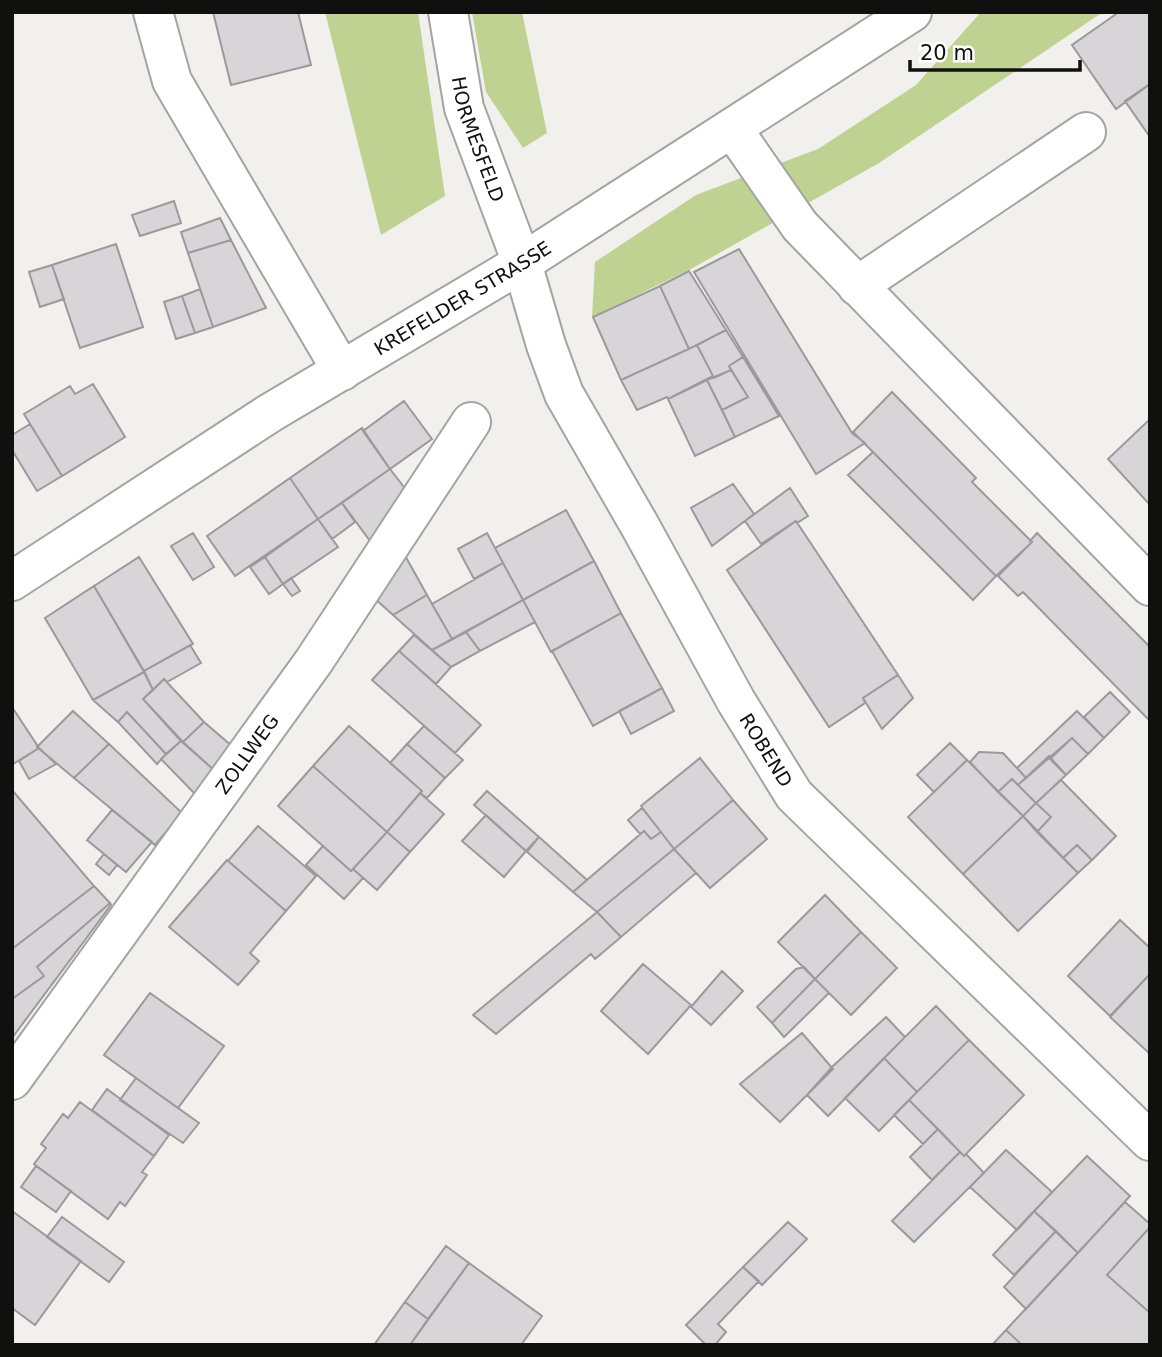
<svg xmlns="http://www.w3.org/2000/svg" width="1162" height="1357" font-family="'DejaVu Sans',sans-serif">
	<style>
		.green { fill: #bfd292 }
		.building { fill: #d8d5d8; stroke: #9b999b; stroke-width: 2 }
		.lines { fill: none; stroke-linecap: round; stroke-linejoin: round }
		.minor-casing { stroke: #a5a4a1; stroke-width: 42 }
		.major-casing { stroke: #a5a4a1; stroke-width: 42 }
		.minor { stroke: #fff; stroke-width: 38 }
		.major { stroke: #fff; stroke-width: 38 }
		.labels { text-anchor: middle; stroke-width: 7; stroke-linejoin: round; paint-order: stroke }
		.street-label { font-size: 19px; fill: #10100f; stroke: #fff }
	</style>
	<rect width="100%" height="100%" fill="#f1f0ed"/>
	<!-- green -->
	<path class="green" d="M 325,12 L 418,12 L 445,196 L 381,235 Z
		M 472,12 L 522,12 L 547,133 L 523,148 L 486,92 Z
		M 981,12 L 1103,12 L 879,163 L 691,269 L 592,317 L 595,262 L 696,195 L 818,149 L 916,85 Z"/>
	<!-- building -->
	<path class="building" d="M 213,12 L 298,12 L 311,65 L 231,85 Z
		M 1119,12 L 1150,12 L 1150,84 L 1116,109 L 1072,45 Z
		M 1150,84 L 1150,137 L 1125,101 Z
		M 174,201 L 181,223 L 140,236 L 132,215 Z
		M 220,218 L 231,240 L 188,253 L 181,232 Z
		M 231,240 L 266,308 L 213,327 L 188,253 Z
		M 116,244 L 143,327 L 80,348 L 52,265 Z
		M 739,249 L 852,433 L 865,443 L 816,474 L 694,272 Z
		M 52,265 L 64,299 L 40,307 L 29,272 Z
		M 689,271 L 726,330 L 689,349 L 660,286 Z
		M 660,286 L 689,349 L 621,380 L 593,317 Z
		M 200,289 L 213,327 L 195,333 L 182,296 Z
		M 182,296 L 195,333 L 176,339 L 164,302 Z
		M 726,330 L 743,357 L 729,366 L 731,370 L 714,378 L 697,345 Z
		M 697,345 L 713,376 L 668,399 L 667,397 L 637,410 L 621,380 Z
		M 743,357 L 779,416 L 735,437 L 722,410 L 748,397 L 729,366 Z
		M 731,370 L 748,397 L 722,410 L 707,380 Z
		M 707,380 L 735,437 L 695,456 L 668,399 Z
		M 93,384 L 125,437 L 62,476 L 24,414 L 70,386 L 75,394 Z
		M 892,392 L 976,478 L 972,482 L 1032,542 L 996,576 L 853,432 Z
		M 404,401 L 432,439 L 390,469 L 363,431 Z
		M 1150,419 L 1150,505 L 1108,459 Z
		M 30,424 L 62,476 L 37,491 L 12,450 L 12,435 Z
		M 362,428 L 390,469 L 318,519 L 290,478 Z
		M 873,452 L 996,576 L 973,600 L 848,475 Z
		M 390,469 L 407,491 L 373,545 L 342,503 Z
		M 290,478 L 318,519 L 235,576 L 207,536 Z
		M 733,484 L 754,514 L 712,546 L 691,508 Z
		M 790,488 L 808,516 L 797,523 L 796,521 L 761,544 L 745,521 Z
		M 342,503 L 355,522 L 332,539 L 318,519 Z
		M 566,510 L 594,561 L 523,600 L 495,548 Z
		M 318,519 L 338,547 L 283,584 L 265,557 Z
		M 796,521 L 898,675 L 863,698 L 865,703 L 829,727 L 727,570 Z
		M 193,533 L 214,567 L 193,580 L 171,546 Z
		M 487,533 L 503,563 L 474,579 L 458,549 Z
		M 1037,533 L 1150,647 L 1150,721 L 1023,592 L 1018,596 L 998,576 L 1032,542 L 1030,541 Z
		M 403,552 L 427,595 L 393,615 L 372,596 Z
		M 139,557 L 193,644 L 144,671 L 94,586 Z
		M 265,557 L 283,584 L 269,594 L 250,567 Z
		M 594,561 L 621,613 L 551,652 L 523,600 Z
		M 503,563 L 523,600 L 452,639 L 432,604 Z
		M 291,578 L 300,591 L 292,596 L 283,584 Z
		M 94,586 L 144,672 L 93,700 L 45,618 Z
		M 427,595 L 452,639 L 432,650 L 393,615 Z
		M 523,600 L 535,622 L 480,651 L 466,632 Z
		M 621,613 L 662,688 L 593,726 L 552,651 Z
		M 466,632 L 480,651 L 451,667 L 432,650 Z
		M 414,635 L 451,667 L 436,684 L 399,651 Z
		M 190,645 L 201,663 L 167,682 L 164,679 L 153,690 L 144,671 Z
		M 399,651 L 481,725 L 455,753 L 372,680 Z
		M 144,672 L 153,690 L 143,699 L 181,741 L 166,754 L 127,712 L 118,722 L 93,700 Z
		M 898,675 L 913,698 L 882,729 L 863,698 Z
		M 164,679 L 204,722 L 183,742 L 143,699 Z
		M 662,688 L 674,711 L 631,734 L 619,711 Z
		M 1110,692 L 1130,712 L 1104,738 L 1084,717 Z
		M 12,707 L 39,748 L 13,764 L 12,764 Z
		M 73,711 L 109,744 L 74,778 L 37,747 Z
		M 1077,711 L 1104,738 L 1088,754 L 1072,738 L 1026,778 L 1017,768 Z
		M 127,712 L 166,754 L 157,764 L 118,722 Z
		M 204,722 L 233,747 L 215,771 L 183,742 Z
		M 349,726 L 422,791 L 387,832 L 313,766 Z
		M 424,726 L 463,760 L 445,778 L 407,744 Z
		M 1072,738 L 1088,754 L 1066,775 L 1050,759 Z
		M 181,741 L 215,771 L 196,795 L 161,759 Z
		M 950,743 L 967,760 L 934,792 L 917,775 Z
		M 109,744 L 182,813 L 155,845 L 74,778 Z
		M 407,744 L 445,778 L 427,798 L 420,793 L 422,791 L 390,763 Z
		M 39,748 L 56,764 L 29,779 L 19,761 Z
		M 979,752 L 1003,753 L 1026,778 L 1018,785 L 1012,779 L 998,792 L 970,762 Z
		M 1049,756 L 1066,775 L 1036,803 L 1018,785 Z
		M 700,758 L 733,800 L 674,849 L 641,806 Z
		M 967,760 L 1023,816 L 963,874 L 908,817 Z
		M 313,766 L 387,832 L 351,871 L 278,806 Z
		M 1012,779 L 1036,803 L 1023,816 L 998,792 Z
		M 1061,780 L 1116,836 L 1092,860 L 1077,845 L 1063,858 L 1037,832 L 1051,817 L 1036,803 Z
		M 12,790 L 94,886 L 12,949 Z
		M 487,791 L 539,837 L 526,851 L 474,805 Z
		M 420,793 L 444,814 L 410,852 L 387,832 Z
		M 733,800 L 767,839 L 710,888 L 674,849 Z
		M 1036,803 L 1051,817 L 1037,832 L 1023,816 Z
		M 642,808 L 661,832 L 651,839 L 644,831 L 640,834 L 628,820 Z
		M 112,810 L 152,842 L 126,872 L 87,840 Z
		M 486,815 L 526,851 L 504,877 L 462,841 Z
		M 1023,816 L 1078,873 L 1018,931 L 963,874 Z
		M 258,826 L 316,876 L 286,911 L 228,861 Z
		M 644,831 L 651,839 L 661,832 L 674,849 L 597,912 L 573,892 Z
		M 387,832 L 410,852 L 377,890 L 353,869 Z
		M 539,837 L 587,880 L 573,892 L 527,852 Z
		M 1077,845 L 1092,860 L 1078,873 L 1063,858 Z
		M 323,846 L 351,871 L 353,869 L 363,878 L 344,899 L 306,865 Z
		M 674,849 L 696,873 L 621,937 L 597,912 Z
		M 104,854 L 117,865 L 109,875 L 96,864 Z
		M 227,860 L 286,911 L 250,953 L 259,961 L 238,985 L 169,927 Z
		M 94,886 L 110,903 L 37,967 L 44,976 L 12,999 L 12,949 Z
		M 825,895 L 861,932 L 815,979 L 778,942 Z
		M 110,903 L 111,905 L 12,1038 L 12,999 L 44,976 L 37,967 Z
		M 597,912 L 621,937 L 595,959 L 591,954 L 496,1034 L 473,1015 Z
		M 1120,920 L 1150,948 L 1150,974 L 1110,1016 L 1068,976 Z
		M 861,932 L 897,968 L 851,1015 L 815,979 Z
		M 643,964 L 691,1005 L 648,1054 L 601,1011 Z
		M 804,967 L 815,979 L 772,1023 L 757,1007 L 796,969 Z
		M 722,971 L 743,991 L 711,1025 L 691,1007 Z
		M 1150,974 L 1150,1054 L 1110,1017 Z
		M 815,979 L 829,993 L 784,1037 L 772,1023 Z
		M 150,993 L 224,1046 L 178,1108 L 104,1055 Z
		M 936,1006 L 969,1040 L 917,1092 L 884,1058 Z
		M 886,1017 L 905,1037 L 828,1116 L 807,1095 L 832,1067 Z
		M 802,1033 L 833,1069 L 780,1122 L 740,1084 Z
		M 969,1040 L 1024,1095 L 964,1156 L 909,1100 Z
		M 884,1058 L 917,1092 L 879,1131 L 845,1098 Z
		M 136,1078 L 199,1123 L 183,1143 L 120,1100 Z
		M 107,1089 L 169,1135 L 154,1156 L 92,1110 Z
		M 909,1100 L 938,1129 L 923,1144 L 894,1115 Z
		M 80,1102 L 154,1156 L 142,1172 L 147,1175 L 125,1206 L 120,1202 L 108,1219 L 34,1164 L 46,1148 L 41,1144 L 63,1114 L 68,1118 Z
		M 938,1129 L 960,1152 L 932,1180 L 910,1157 Z
		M 1006,1150 L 1052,1192 L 1017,1230 L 970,1187 Z
		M 960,1152 L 964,1156 L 966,1154 L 984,1173 L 914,1242 L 892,1221 Z
		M 1087,1156 L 1130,1196 L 1078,1253 L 1034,1211 Z
		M 36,1166 L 71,1191 L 56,1212 L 21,1187 Z
		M 1125,1202 L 1150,1224 L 1150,1227 L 1107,1275 L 1150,1313 L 1150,1345 L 1022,1345 L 1006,1330 Z
		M 12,1211 L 81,1261 L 35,1325 L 12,1308 Z
		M 1034,1211 L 1056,1231 L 1014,1275 L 993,1255 Z
		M 62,1217 L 124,1262 L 109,1282 L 47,1237 Z
		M 788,1222 L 807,1239 L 762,1285 L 743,1267 Z
		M 1150,1227 L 1150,1313 L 1107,1275 Z
		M 1056,1231 L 1078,1253 L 1026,1309 L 1004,1287 Z
		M 446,1246 L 469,1263 L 428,1319 L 405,1302 Z
		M 469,1263 L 542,1316 L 521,1345 L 410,1345 Z
		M 743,1267 L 759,1281 L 718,1324 L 726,1332 L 715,1345 L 706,1345 L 686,1325 Z
		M 405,1302 L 428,1319 L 410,1345 L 374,1345 Z
		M 1006,1330 L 1022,1345 L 992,1345 Z"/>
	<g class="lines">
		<!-- minor casing -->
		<g class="minor-casing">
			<g id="minor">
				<path d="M 153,12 L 172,81 L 342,371"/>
				<path id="s1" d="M 448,12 L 464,108 L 522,263 L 546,345 L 564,394 L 640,526 L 736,701 L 794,795 L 1150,1141"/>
				<path d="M 732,128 L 800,226 L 1150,586"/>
				<path d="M 857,286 L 1086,132"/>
				<path id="s2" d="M 12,1080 L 314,661 L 471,422"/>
			</g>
		</g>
		<!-- major casing -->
		<g class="major-casing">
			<g id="major">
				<path id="s3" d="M 12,581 L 270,413 L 522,263 L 912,12"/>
			</g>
		</g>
		<!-- minor -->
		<use href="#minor" class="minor"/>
		<!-- major -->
		<use href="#major" class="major"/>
	</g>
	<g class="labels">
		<!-- street labels -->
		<g class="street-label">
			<text dy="7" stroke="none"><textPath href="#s1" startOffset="131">HORMESFELD</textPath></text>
			<text dy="7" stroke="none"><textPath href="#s3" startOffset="532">KREFELDER STRASSE</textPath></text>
			<text dy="7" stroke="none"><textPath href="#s1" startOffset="810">ROBEND</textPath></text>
			<text dy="7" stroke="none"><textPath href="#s2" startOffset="402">ZOLLWEG</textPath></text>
		</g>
	</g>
	<!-- border -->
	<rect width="1162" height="1357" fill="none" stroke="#10100f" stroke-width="28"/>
	<!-- scale -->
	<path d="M910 60v10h170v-10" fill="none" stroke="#10100f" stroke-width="3.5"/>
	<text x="920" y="60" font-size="21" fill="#10100f" stroke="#ffffff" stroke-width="5" paint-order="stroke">20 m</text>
</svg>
